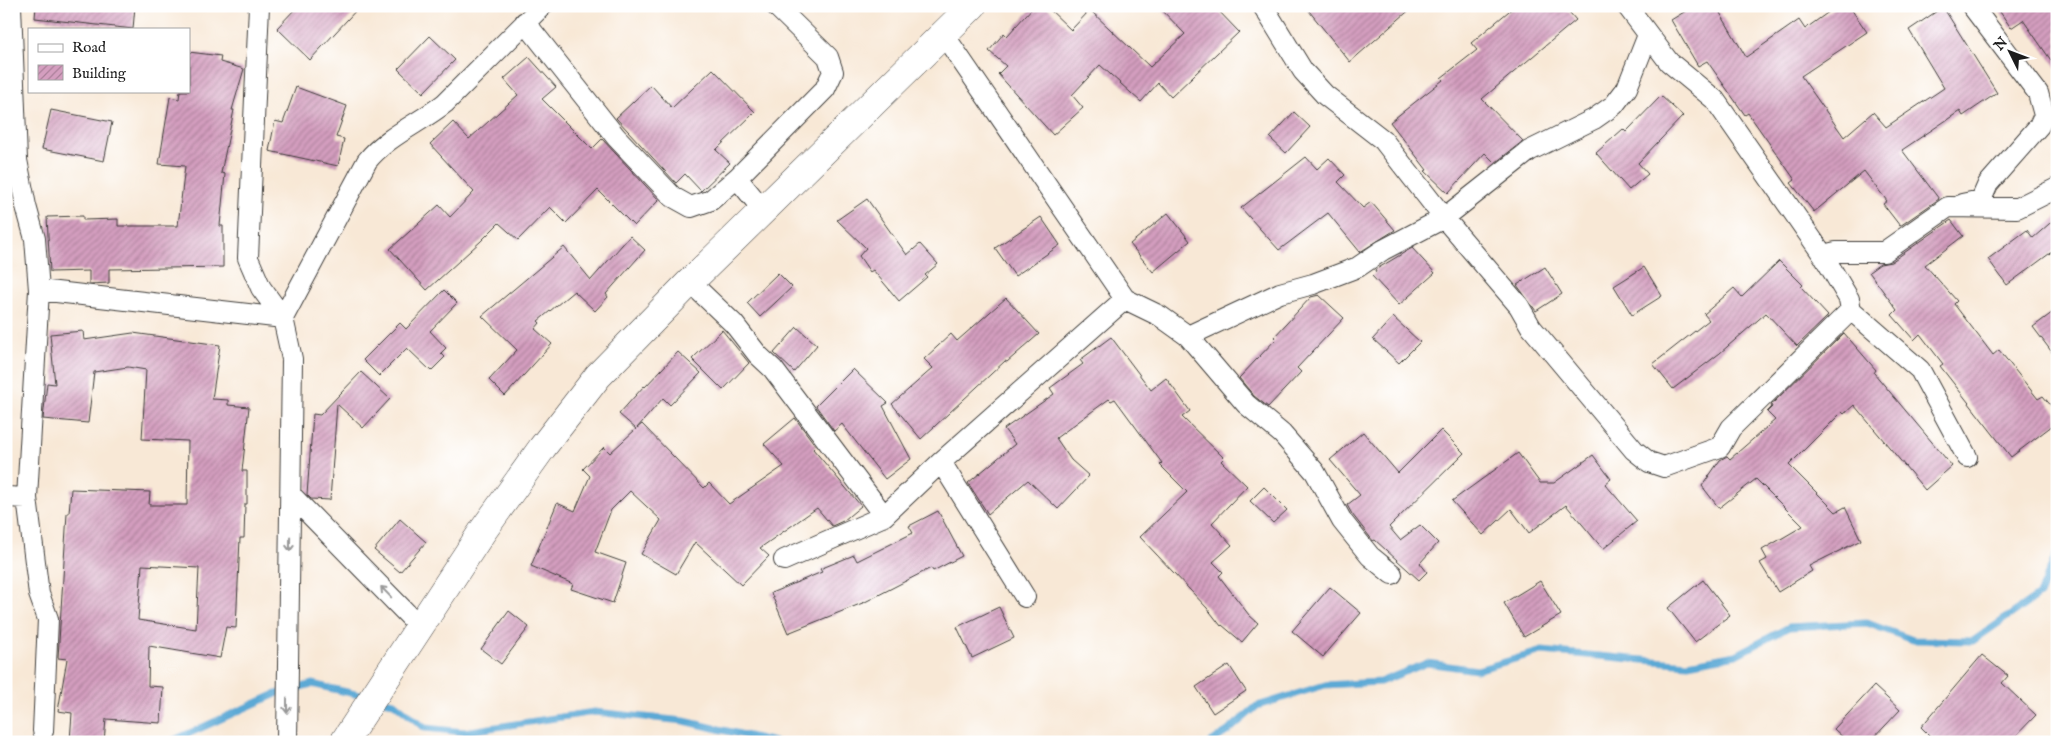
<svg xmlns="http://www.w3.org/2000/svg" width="2063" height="748" font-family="'IM FELL English',serif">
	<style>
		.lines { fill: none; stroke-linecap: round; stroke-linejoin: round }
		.stream { stroke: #5ba9d5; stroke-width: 7 }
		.building { fill: url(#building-hatch); fill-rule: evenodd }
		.minor-casing { stroke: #3d3b38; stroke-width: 22 }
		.secondary-casing { stroke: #3d3b38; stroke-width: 29 }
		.minor { stroke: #fff; stroke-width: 20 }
		.secondary { stroke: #fff; stroke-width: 28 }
		.oneway { stroke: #999 }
	</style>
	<defs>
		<pattern id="building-hatch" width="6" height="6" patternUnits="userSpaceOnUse" patternTransform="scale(1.25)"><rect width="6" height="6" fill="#d49ebf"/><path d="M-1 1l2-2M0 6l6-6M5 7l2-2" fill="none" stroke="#ab809a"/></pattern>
	</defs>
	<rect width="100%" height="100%" fill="#fff"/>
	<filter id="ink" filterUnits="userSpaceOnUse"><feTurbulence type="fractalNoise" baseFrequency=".02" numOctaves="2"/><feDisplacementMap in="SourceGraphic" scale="10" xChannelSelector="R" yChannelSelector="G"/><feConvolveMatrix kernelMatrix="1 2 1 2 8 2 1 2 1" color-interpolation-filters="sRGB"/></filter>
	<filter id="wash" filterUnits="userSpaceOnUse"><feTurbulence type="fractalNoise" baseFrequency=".0096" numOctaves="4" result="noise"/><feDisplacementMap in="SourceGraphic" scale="20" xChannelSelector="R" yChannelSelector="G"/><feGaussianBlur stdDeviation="1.12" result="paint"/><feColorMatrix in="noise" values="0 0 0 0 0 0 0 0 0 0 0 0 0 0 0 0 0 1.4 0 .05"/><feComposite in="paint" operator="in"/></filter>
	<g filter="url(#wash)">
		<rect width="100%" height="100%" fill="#f8e8d6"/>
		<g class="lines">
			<!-- stream -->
			<path class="stream" d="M 378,700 L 394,703 L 425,728 L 464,732 L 594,712 L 684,721 L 774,742
				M 170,742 L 276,694 L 312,684 L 368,697
				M 1211,742 L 1228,731 L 1257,706 L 1325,685 L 1380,682 L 1427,663 L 1477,670 L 1542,651 L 1688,664 L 1736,655 L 1789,627 L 1867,623 L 1913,640 L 1973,641 L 2039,595 L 2057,553"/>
		</g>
		<g id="blocks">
			<!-- building -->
			<path class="building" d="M 36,6 L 135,6 L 133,29 L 35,18 Z
				M 298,6 L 360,6 L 310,60 L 277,28 Z
				M 1034,6 L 1046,6 L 1071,30 L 1090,10 L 1150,67 L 1185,34 L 1158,6 L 1214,6 L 1239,32 L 1171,97 L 1158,83 L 1141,102 L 1100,65 L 1072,95 L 1083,108 L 1053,135 L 998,74 L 1006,66 L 989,51 L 1004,33 L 1007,36 Z
				M 1305,6 L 1414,6 L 1350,62 Z
				M 1515,6 L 1564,6 L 1576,20 L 1482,99 L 1523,141 L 1495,163 L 1485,153 L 1448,193 L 1425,171 L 1427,170 L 1390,122 L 1443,80 L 1441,78 L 1477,50 L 1471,43 Z
				M 1694,6 L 1716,6 L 1746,57 L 1799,20 L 1805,29 L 1837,6 L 1849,6 L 1867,32 L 1801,76 L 1844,137 L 1873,112 L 1886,127 L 1944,88 L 1909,30 L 1943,7 L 1997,93 L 1963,116 L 1960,111 L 1902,150 L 1939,199 L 1900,226 L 1883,204 L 1887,201 L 1864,171 L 1814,212 L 1791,183 L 1795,180 L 1748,113 L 1745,115 L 1707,61 L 1698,66 L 1671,20 Z
				M 1996,6 L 2057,6 L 2057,69 L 2023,20 L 2011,28 Z
				M 430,36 L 455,60 L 423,93 L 398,69 Z
				M 189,52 L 221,56 L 220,62 L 244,69 L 232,110 L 234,110 L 221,173 L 225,174 L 220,226 L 223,226 L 223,267 L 109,269 L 109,283 L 89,284 L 89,271 L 50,272 L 47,217 L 83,216 L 83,220 L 118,219 L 118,226 L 178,226 L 185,166 L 159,164 L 170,97 L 179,99 L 180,91 L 189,91 Z
				M 529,57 L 556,87 L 542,99 L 592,149 L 602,139 L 659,200 L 634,226 L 598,190 L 566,223 L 550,207 L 518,240 L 499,223 L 481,241 L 427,290 L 390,249 L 439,205 L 450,217 L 474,192 L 430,144 L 453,122 L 469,139 L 518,95 L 504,79 Z
				M 713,69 L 755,112 L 716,150 L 730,163 L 701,191 L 685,174 L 676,183 L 616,118 L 651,85 L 672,108 Z
				M 296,87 L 347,106 L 336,137 L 344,139 L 338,166 L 269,151 L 275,121 L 283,123 Z
				M 1661,96 L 1683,116 L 1638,163 L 1648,174 L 1629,190 L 1596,153 L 1623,129 L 1626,132 Z
				M 51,110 L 112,122 L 104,161 L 42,149 Z
				M 1294,112 L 1310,127 L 1286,153 L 1270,138 Z
				M 1306,157 L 1317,169 L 1329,158 L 1345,175 L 1338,182 L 1363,208 L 1371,202 L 1395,230 L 1360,252 L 1328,213 L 1279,250 L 1241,208 Z
				M 867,199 L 907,255 L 920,244 L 938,264 L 925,275 L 927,277 L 899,301 L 873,270 L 870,272 L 859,256 L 866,248 L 837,220 Z
				M 1168,213 L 1190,241 L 1153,272 L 1130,244 Z
				M 1041,217 L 1060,245 L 1015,276 L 995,248 Z
				M 2057,217 L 2057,248 L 2007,285 L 1988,259 L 2027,230 L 2033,238 Z
				M 1951,220 L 1963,236 L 1925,265 L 1957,301 L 1954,304 L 1993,355 L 1999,350 L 2038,399 L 2043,396 L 2057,413 L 2057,422 L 2011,457 L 1940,366 L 1943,364 L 1920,334 L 1914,340 L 1892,315 L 1897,310 L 1869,272 L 1880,264 L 1891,262 Z
				M 630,236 L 645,250 L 606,294 L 608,297 L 595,311 L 574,291 L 538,321 L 540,323 L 535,329 L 552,344 L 505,396 L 489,380 L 517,350 L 482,316 L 564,247 L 591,280 Z
				M 1412,248 L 1435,273 L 1399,305 L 1372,276 L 1376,272 L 1375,270 Z
				M 1779,261 L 1803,285 L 1801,287 L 1828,316 L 1797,346 L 1766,313 L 1720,353 L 1673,389 L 1653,364 L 1709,320 L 1704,314 L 1734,288 L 1742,297 Z
				M 1545,267 L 1562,294 L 1536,311 L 1517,285 Z
				M 1644,267 L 1662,296 L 1632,315 L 1614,286 Z
				M 778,273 L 792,287 L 760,317 L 747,303 Z
				M 444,290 L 457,303 L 430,331 L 446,348 L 441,353 L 445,357 L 431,371 L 407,348 L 379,376 L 363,360 L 400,323 L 406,329 Z
				M 1319,295 L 1344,318 L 1297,368 L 1301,372 L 1268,407 L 1254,396 L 1239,378 L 1276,339 L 1274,337 L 1311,297 Z
				M 1006,298 L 1039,334 L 1007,362 L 1005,361 L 921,439 L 892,404 L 933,368 L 924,359 L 951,334 L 957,341 Z
				M 2057,309 L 2057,359 L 2033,327 Z
				M 1393,317 L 1420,342 L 1399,363 L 1373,339 Z
				M 797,327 L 817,345 L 794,372 L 774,353 Z
				M 722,330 L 749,363 L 723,390 L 692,359 Z
				M 83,331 L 84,340 L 133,333 L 220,345 L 212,399 L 228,400 L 228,405 L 249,407 L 242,471 L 247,471 L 247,504 L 245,504 L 244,538 L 240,538 L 236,628 L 226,627 L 220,658 L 149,646 L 148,686 L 163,687 L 161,723 L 106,719 L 104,742 L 70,741 L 72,713 L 58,711 L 67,659 L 58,658 L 67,513 L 69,513 L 71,489 L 150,492 L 149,505 L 187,505 L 188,441 L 142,439 L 146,370 L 128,367 L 94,372 L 88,423 L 43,419 L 47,383 L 55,384 L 50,334 ZM 142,565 L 199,568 L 196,629 L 138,620 Z
				M 1844,333 L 1876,370 L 1874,373 L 1952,466 L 1925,490 L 1854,405 L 1844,414 L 1842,412 L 1789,465 L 1836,512 L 1845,507 L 1861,540 L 1809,566 L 1812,571 L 1778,592 L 1760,563 L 1767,559 L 1762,550 L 1803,526 L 1756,479 L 1719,508 L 1702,486 L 1720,460 L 1727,456 L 1730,459 L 1775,420 L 1767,412 L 1772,407 L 1771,405 Z
				M 1111,337 L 1151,390 L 1166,378 L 1190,411 L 1182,417 L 1224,458 L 1221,461 L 1247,486 L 1212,523 L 1232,545 L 1213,562 L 1223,572 L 1219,576 L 1249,615 L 1258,623 L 1242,642 L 1222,625 L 1221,626 L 1207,608 L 1140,537 L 1187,492 L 1160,465 L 1162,463 L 1115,399 L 1111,401 L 1109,399 L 1056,438 L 1071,460 L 1089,476 L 1058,509 L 1028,480 L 988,514 L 968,483 L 1015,444 L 1004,429 L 1054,394 L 1050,388 L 1083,364 L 1080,360 Z
				M 678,352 L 701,373 L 670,405 L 663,398 L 637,428 L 642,424 L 704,488 L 709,483 L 729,504 L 784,466 L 764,444 L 795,418 L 816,446 L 813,449 L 861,506 L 843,521 L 832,526 L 817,508 L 760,548 L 769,556 L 741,585 L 695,542 L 676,574 L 641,554 L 661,520 L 630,491 L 611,510 L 595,552 L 626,563 L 613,603 L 571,589 L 573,584 L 531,566 L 557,503 L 575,511 L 590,476 L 583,469 L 604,447 L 610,453 L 636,429 L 619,414 L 644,386 L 645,387 Z
				M 853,369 L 888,403 L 883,406 L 911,459 L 885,479 L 842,424 L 834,431 L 816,406 Z
				M 361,372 L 390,399 L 363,428 L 337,404 L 330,500 L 311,499 L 307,495 L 313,414 L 320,415 Z
				M 1441,430 L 1464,453 L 1389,527 L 1400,540 L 1420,525 L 1438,543 L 1420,563 L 1427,572 L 1419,580 L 1375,540 L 1373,541 L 1352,514 L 1347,505 L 1360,495 L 1330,460 L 1363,432 L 1398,473 Z
				M 1518,453 L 1540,483 L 1554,483 L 1593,455 L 1611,479 L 1605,484 L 1637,521 L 1603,549 L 1566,505 L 1529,533 L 1511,509 L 1483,535 L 1452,501 Z
				M 1264,487 L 1287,510 L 1273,523 L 1250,501 Z
				M 938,511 L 962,556 L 933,571 L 931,568 L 865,602 L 788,633 L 771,593 L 822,572 L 820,569 L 854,555 L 857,561 L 913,533 L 909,526 Z
				M 400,519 L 426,542 L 400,572 L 374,550 Z
				M 1703,580 L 1730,615 L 1695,642 L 1668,608 Z
				M 1540,581 L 1561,615 L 1524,637 L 1504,603 Z
				M 1330,587 L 1361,613 L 1323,657 L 1292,631 Z
				M 999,607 L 1014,638 L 972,658 L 957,627 Z
				M 509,611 L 529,627 L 501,664 L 481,649 Z
				M 1982,655 L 2008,676 L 2002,683 L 2036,715 L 2010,742 L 1936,742 L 1921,727 Z
				M 1229,665 L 1246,691 L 1213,713 L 1196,687 Z
				M 1874,686 L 1900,710 L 1870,742 L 1848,742 L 1834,729 Z"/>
		</g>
	</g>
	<g filter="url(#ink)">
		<use href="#blocks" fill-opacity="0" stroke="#3d3b38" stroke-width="1"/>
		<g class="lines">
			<!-- minor casing -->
			<g class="minor-casing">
				<path id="minor" d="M 11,6 L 17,160 L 26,206 L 35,239 L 39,290 L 27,498 L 39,594 L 48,619 L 43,731
					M 259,6 L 248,258 L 261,288 L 283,318 L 292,359 L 287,742
					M 1263,6 L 1303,71 L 1325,95 L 1383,140 L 1444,218 L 1519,306 L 1531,327 L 1634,450 L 1649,462 L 1664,467 L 1720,447 L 1731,428 L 1851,310 L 1849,299 L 1823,255
					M 1627,6 L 1669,62 L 1715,100 L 1823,255 L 1836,252 L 1884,252 L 1948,207 L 2017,208 L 2057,188
					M 525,22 L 616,137 L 673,197 L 691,207 L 711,200 L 737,178 L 825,89 L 833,72 L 828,57 L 776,6
					M 944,35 L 1125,299 L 1160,316 L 1188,336 L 1246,404 L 1282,434 L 1315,472 L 1342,521 L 1370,556 L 1392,574
					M 737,178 L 763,210
					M 1962,204 L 1981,200 L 1988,184 L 2039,126 L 2044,115 L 2038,93 L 1972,6
					M 690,282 L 734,324 L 758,355 L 773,369 L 884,516
					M 39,290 L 283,318 L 367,161 C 387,136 420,123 445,103 L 542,6
					M 1851,310 L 1920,370 L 1967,457
					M 1188,336 L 1280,293 L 1313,284 L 1358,267 L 1383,250 L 1444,218 L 1529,151 L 1594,119 L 1614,105 L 1627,88 L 1648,35
					M 941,462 L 1025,597
					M 291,495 L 420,627
					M 6,497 L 27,498
					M 784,560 L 884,516 L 941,462 L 1125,299"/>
			</g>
			<!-- secondary casing -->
			<g class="secondary-casing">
				<path id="secondary" d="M 344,742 L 482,532 L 542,448 L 598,376 L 690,282 L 972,6"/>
			</g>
			<!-- minor -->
			<use href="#minor" class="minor"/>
			<!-- secondary -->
			<use href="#secondary" class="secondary"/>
		</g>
		<!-- one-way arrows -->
		<defs><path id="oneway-shaft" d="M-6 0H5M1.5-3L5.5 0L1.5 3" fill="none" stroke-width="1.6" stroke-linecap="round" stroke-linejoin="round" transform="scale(1.25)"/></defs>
		<g class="oneway">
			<use href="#oneway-shaft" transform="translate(290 544) rotate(91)"/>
			<use href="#oneway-shaft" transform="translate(386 592) rotate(-134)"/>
			<use href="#oneway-shaft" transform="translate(287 706) rotate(90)"/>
		</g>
	</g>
	<!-- margin -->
	<rect width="2063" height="748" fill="none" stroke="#fff" stroke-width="25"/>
	<!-- legend -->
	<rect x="28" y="28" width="162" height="65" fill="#ffffff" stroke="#a4a4a4"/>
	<rect x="38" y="44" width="25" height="8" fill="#ffffff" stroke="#a4a4a4"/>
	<text x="72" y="52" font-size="15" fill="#1c1c1c">Road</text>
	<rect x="38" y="65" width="25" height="15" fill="url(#building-hatch)" stroke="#a4a4a4"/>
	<text x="72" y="78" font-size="15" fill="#1c1c1c">Building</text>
	<!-- north arrow -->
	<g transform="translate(2010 52) rotate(312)" stroke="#ffffff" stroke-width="4" paint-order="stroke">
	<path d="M0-4L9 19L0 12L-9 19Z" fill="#1c1c1c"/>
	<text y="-8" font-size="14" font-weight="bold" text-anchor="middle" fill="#1c1c1c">N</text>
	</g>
</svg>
